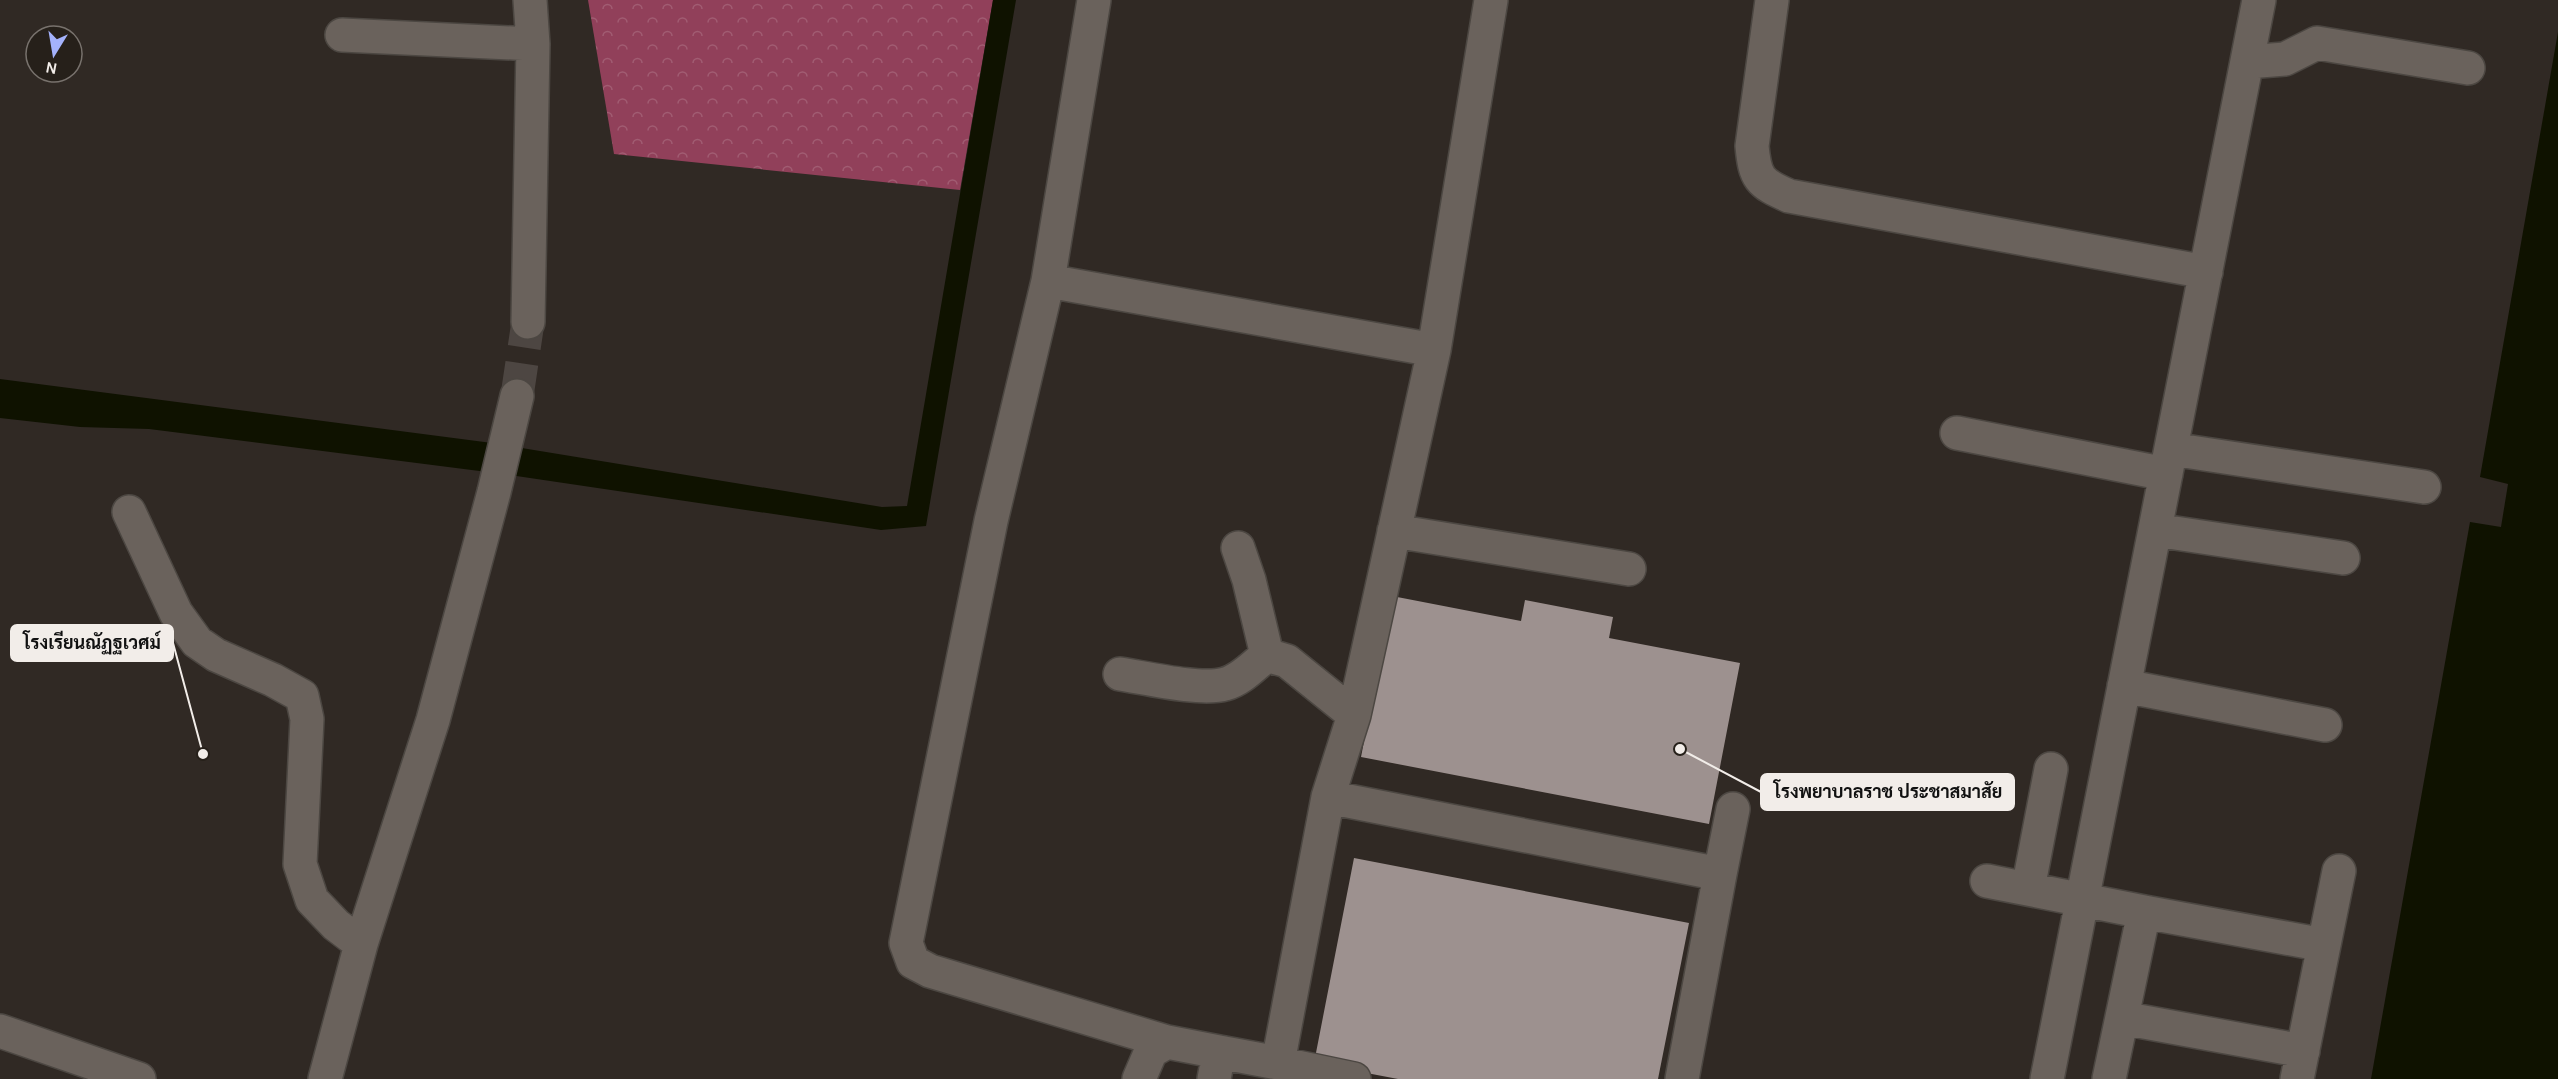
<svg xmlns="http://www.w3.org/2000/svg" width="2558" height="1079" font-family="Karla,Sarabun,sans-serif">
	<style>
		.forest { fill: url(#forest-crowns) }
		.water { fill: #0f1200 }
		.building { fill: #9d918f }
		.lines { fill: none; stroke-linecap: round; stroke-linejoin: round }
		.minor-tunnel { stroke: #4d4642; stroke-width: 33; stroke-dasharray: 33 16; stroke-linecap: butt }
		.minor-casing { stroke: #4c4742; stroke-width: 36 }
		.minor { stroke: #6a625c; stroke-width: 33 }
		.leader { fill: none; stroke: #f2ede9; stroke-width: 2 }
		.callout-dot { fill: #f2ede9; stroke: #26201a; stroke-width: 2 }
		.callout { fill: #f2ede9; stroke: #f2ede9; stroke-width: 2 }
		.callout-label { font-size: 18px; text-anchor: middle; font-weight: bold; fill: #111 }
	</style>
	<defs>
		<pattern id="forest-crowns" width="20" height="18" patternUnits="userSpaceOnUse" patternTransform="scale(1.5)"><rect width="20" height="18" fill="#91405a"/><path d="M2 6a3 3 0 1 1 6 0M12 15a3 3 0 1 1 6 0" fill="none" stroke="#a15c72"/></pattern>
	</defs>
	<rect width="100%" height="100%" fill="#302924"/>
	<!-- forest -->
	<path class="forest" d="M 588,0 L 993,0 L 960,190 L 614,154 Z"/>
	<!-- water -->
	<path class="water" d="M 993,0 L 1016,0 L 926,526 L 881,530 L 503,474 L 149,429 L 80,427 L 0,418 L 0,379 L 492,443 L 882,507 L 907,506 Z
		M 2558,32 L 2558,1079 L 2371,1079 L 2470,522 L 2501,527 L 2508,484 L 2480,477 Z"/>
	<!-- building -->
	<path class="building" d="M 1392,596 L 1521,621 L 1525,600 L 1613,617 L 1609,638 L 1740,663 L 1709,824 L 1361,757 Z
		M 1354,858 L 1689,923 L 1658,1079 L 1398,1079 L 1314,1063 Z"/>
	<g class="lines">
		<!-- minor-tunnel -->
		<path class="minor-tunnel" d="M 517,396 L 528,322"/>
		<!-- minor casing -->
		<g class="minor-casing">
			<path id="minor" d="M 1094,0 L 1048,281 L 991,521 L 906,943 L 913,962 L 930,971 L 1167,1042
				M 1772,0 L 1752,146 C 1755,178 1759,183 1789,196 L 2206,272
				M 342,35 L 533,44
				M 2247,62 L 2285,59 L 2317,43 L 2468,68
				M 1048,281 L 1434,350
				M 528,322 L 533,44 L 530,0
				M 1957,433 L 2166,474
				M 2171,449 L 2424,487
				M 129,512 L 176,613 L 197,642 L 216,655 L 273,680 L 302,696 L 307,719 L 300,864 L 312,900 L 336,925 L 361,944
				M 2155,530 L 2343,558
				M 1394,531 L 1629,569
				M 1238,548 L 1249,580 L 1267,655
				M 1120,674 C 1146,678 1201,691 1225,684 C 1241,680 1254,665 1267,655 L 1287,661 L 1354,715
				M 2124,686 L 2325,725
				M 1328,797 L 1720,874 L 1733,809
				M 1987,881 L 2144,912
				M 2028,889 L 2051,769
				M 2324,945 L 2339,871
				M 2122,1018 L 2303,1051
				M 0,1031 L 139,1079
				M 1278,1063 L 1354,1079
				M 325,1079 L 361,944 L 433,720 L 494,492 L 517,396
				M 1139,1079 L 1151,1051 L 1167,1042 L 1219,1052
				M 1214,1079 L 1219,1052 L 1278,1063 L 1328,797 L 1354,715 L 1434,350 L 1491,0
				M 1682,1079 L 1720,874
				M 2047,1079 L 2259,0
				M 2109,1079 L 2144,912 L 2324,945 L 2297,1079"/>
		</g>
		<!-- minor -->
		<use href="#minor" class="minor"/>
	</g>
	<!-- callouts -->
	<path class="leader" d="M203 754L173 643M1680 749L1761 792"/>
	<g class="callout-dot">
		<circle cx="203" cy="754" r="6"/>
		<circle cx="1680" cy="749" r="6"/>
	</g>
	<g class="callout">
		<rect x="11" y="625" width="162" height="36" rx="6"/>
		<rect x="1761" y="774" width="253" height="36" rx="6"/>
	</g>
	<g class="callout-label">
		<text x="92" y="649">โรงเรียนณัฏฐเวศม์</text>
		<text x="1888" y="798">โรงพยาบาลราช ประชาสมาสัย</text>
	</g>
	<!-- north arrow -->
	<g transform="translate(54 54) rotate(191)"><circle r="28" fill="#26201a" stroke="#78726d" stroke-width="1.5"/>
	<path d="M0-4.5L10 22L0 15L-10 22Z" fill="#a4b2fc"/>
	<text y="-9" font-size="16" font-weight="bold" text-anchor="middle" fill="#f2ede9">N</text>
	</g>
</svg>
